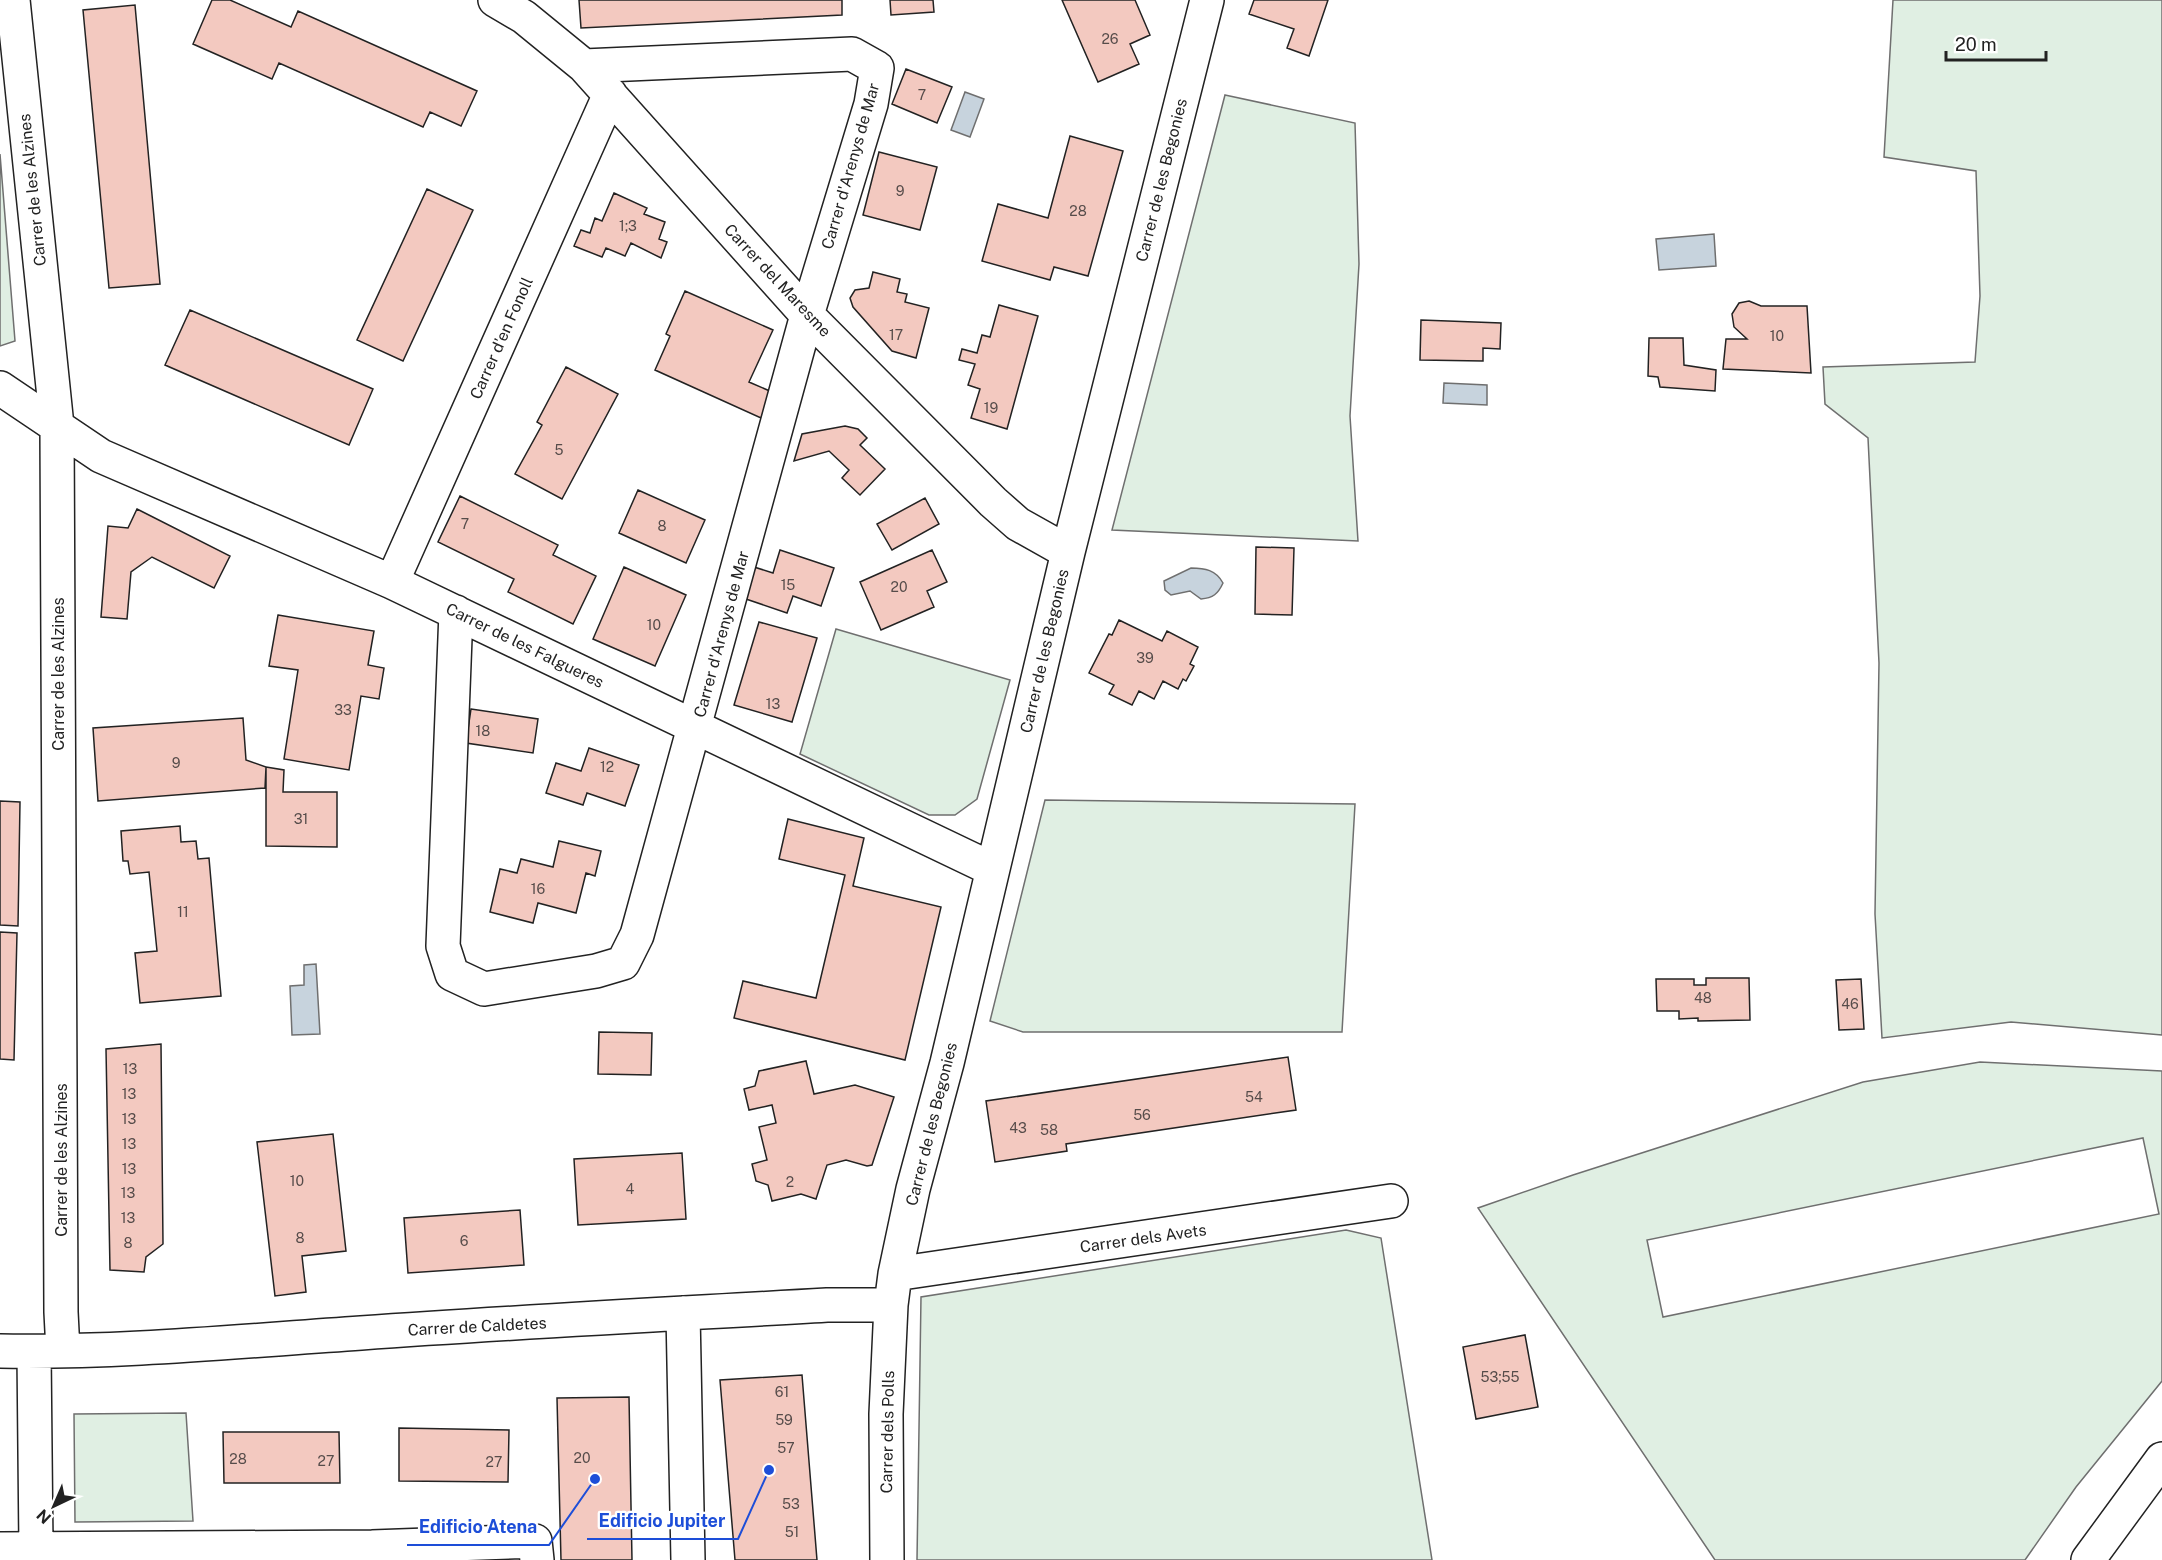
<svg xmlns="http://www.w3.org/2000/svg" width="2162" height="1560" font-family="'Public Sans',sans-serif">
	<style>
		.green { fill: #e0efe3; stroke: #6f6f6f; stroke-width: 1.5; fill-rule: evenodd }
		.water { fill: #c7d3dd; stroke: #6f6f6f; stroke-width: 1.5 }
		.building { fill: #f3c9c0; stroke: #222; stroke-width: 1.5 }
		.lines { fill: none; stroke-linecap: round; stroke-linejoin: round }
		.minor-casing { stroke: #222; stroke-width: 36 }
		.highway-casing { stroke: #222; stroke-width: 36 }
		.minor { stroke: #fff; stroke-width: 33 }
		.highway { stroke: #fff; stroke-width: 33 }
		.labels { text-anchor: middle; stroke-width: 4.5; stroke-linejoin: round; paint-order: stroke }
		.number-label { font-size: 14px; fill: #564c4a }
		.street-label { font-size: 16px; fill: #222; stroke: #fff }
		.leader { fill: none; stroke: #1d4ed8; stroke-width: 2 }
		.callout-dot { fill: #1d4ed8; stroke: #fff; stroke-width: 2 }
		.callout-label { font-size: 18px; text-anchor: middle; font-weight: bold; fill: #1d4ed8; stroke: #fff; stroke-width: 4.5; stroke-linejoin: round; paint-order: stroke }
	</style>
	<rect width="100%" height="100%" fill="#fff"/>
	<!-- green -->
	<path class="green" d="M 1893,0 L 2162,0 L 2162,1035 L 2011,1022 L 1882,1038 L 1875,914 L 1879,663 L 1868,438 L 1825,404 L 1823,367 L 1975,362 L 1980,296 L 1976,171 L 1884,157 Z
		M 1225,95 L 1355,123 L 1359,264 L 1350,416 L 1358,541 L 1112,530 Z
		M 0,154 L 15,341 L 0,346 Z
		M 836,629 L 1010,680 L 977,799 L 955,815 L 929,815 L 800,754 Z
		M 1045,800 L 1355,804 L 1342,1032 L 1023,1032 L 990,1021 Z
		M 1980,1062 L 2162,1071 L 2162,1381 L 2076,1487 L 2025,1560 L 1715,1560 L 1478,1208 L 1573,1175 L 1863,1082 ZM 2143,1138 L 2159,1214 L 1663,1317 L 1647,1240 Z
		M 1346,1230 L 1381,1238 L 1432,1560 L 917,1560 L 921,1297 Z
		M 186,1413 L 193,1521 L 75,1522 L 74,1414 Z"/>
	<!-- water -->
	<path class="water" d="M 965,92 L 984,99 L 970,137 L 951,130 Z
		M 1714,234 L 1716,266 L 1659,270 L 1656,239 Z
		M 1444,383 L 1487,385 L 1487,405 L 1443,403 Z
		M 1191,568 C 1205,568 1216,570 1223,583 C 1218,594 1213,598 1201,599 L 1190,591 L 1171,595 L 1165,590 L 1164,581 Z
		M 316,964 L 320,1034 L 292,1035 L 290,986 L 304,985 L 304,965 Z"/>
	<!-- building -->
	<path class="building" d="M 212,0 L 230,0 L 291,27 L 298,11 L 477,91 L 461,126 L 430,112 L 423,127 L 279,63 L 272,79 L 193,44 Z
		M 579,0 L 842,0 L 842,15 L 581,28 Z
		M 890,0 L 933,0 L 934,12 L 891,15 Z
		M 1062,0 L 1135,0 L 1150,35 L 1130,44 L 1139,64 L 1098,82 Z
		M 1254,0 L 1328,0 L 1309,56 L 1287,48 L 1294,29 L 1249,14 Z
		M 135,5 L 160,284 L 109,288 L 83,10 Z
		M 906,69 L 952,87 L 937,123 L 892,104 Z
		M 1070,136 L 1123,151 L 1088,276 L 1054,267 L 1050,280 L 982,261 L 998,204 L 1048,218 Z
		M 879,152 L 937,167 L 920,230 L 863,215 Z
		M 427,189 L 473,210 L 403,361 L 357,340 Z
		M 614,193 L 647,208 L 644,214 L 665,222 L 659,239 L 667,242 L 661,258 L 631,243 L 625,256 L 606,248 L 602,257 L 574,246 L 581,230 L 590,233 L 595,218 L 602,221 Z
		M 873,272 L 900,279 L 897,292 L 907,294 L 905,302 L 929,308 L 916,358 L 892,351 L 853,307 L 850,298 L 855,290 L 869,288 Z
		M 685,291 L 773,330 L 749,382 L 772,392 L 761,418 L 655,370 L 670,336 L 666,334 Z
		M 1749,301 L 1761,306 L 1807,306 L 1811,373 L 1723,369 L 1726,339 L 1747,339 L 1734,327 L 1732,314 L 1739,303 Z
		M 999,305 L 1038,316 L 1007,429 L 971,418 L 980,389 L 968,385 L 975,364 L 959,360 L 962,349 L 977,353 L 982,335 L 990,337 Z
		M 190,310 L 373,389 L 349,445 L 165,365 Z
		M 1421,320 L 1501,323 L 1500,349 L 1483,348 L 1483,361 L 1420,360 Z
		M 1649,338 L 1683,338 L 1684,365 L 1716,370 L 1715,391 L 1660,387 L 1658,377 L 1648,376 Z
		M 566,367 L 618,394 L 562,499 L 515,474 L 542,425 L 537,422 Z
		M 845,426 L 858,429 L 867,438 L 860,445 L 885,469 L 860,495 L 842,478 L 849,470 L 829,451 L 794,461 L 802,434 Z
		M 638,490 L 705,520 L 686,563 L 619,533 Z
		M 460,496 L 558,545 L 553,555 L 596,576 L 573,624 L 508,592 L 514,579 L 438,542 Z
		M 925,498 L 939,524 L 892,550 L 877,524 Z
		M 137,509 L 230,556 L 214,588 L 152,557 L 131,572 L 127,619 L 101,617 L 108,526 L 128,528 Z
		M 1256,547 L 1294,548 L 1292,615 L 1255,614 Z
		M 780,550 L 834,568 L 821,606 L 793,596 L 787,613 L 743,598 L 754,567 L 773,573 Z
		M 932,550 L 947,582 L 927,591 L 934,607 L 881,630 L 860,582 Z
		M 624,567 L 686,595 L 655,666 L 593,639 Z
		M 278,615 L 374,631 L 368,665 L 384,668 L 379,699 L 361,696 L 349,770 L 284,759 L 298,670 L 269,666 Z
		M 1119,620 L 1162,641 L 1167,631 L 1198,647 L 1190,664 L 1194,666 L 1186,681 L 1183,679 L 1178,689 L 1163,681 L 1154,699 L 1139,691 L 1132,705 L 1109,694 L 1114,685 L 1089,673 L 1109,634 L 1112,635 Z
		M 759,622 L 817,638 L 792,722 L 734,705 Z
		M 471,709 L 538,719 L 533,753 L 466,743 Z
		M 243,718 L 246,760 L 266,767 L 265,788 L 98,801 L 93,728 Z
		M 589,748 L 639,765 L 625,806 L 587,793 L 583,805 L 546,793 L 556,763 L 581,771 Z
		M 266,767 L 284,770 L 283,792 L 337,792 L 337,847 L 266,846 Z
		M 0,801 L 20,802 L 18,926 L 0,925 Z
		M 788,819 L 864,838 L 853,886 L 941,907 L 905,1060 L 734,1018 L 743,981 L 816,998 L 845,875 L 779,859 Z
		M 180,826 L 181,842 L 196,841 L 198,859 L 209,858 L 221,996 L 140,1003 L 135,953 L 157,951 L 149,872 L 130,874 L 128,861 L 123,861 L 121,831 Z
		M 559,841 L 601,851 L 595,876 L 586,873 L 576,913 L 538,903 L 533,923 L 490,912 L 500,869 L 517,873 L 521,859 L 553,867 Z
		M 0,932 L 17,933 L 14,1060 L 0,1059 Z
		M 1706,978 L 1749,978 L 1750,1020 L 1698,1021 L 1698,1018 L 1679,1019 L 1679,1011 L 1657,1011 L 1656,979 L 1694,979 L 1694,985 L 1706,985 Z
		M 1861,979 L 1864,1029 L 1839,1030 L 1836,980 Z
		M 599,1032 L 652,1033 L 651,1075 L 598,1074 Z
		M 161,1044 L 163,1244 L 146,1257 L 144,1272 L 110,1270 L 106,1049 Z
		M 1288,1057 L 1296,1110 L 1066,1144 L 1067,1151 L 995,1162 L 986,1101 Z
		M 806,1061 L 814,1094 L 855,1085 L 894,1097 L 872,1165 L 867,1166 L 846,1160 L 827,1165 L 816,1199 L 801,1194 L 772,1201 L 768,1185 L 756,1181 L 752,1164 L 767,1160 L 759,1127 L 776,1123 L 772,1105 L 749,1110 L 744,1089 L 755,1086 L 759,1071 Z
		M 333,1134 L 346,1251 L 302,1256 L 306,1292 L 275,1296 L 257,1142 Z
		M 682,1153 L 686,1219 L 578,1225 L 574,1159 Z
		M 520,1210 L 524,1265 L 408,1273 L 404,1218 Z
		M 1525,1335 L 1538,1407 L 1476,1419 L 1463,1347 Z
		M 802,1375 L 817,1560 L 735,1560 L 720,1380 Z
		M 629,1397 L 632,1560 L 561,1560 L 557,1398 Z
		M 399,1428 L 509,1430 L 508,1482 L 399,1481 Z
		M 223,1432 L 339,1432 L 340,1483 L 224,1483 Z"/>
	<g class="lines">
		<!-- minor casing -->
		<g class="minor-casing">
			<path id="minor" d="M 13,0 L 57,426 L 61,1312 L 63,1351
				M 495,0 L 524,17 L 584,66 L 807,315 L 993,502 L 1018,524 L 1068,552
				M 0,388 L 101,456 L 392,582 L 992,869
				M 392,582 L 610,94
				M 456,612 L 443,946 L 452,974 L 484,989 L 596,971 L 623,963 L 637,935 L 807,315 L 871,104 L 877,68 L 852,54 L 584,66
				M 895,1274 L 1391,1201
				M 683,1313 L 688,1560
				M 0,1351 C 121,1353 241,1341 361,1333 C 516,1322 672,1314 827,1305 L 891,1305
				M 34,1352 L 36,1548
				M 0,1549 L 372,1547 L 535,1541 L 537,1560
				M 887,1560 L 886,1414 L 891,1305 L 895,1274 L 913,1189 L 947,1063 L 1068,552 L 1207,0"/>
		</g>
		<!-- highway casing -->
		<g class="highway-casing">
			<path id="highway" d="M 2088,1560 L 2162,1459"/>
		</g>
		<!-- minor -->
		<use href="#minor" class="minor"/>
		<!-- highway -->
		<use href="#highway" class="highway"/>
	</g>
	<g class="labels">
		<!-- number labels -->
		<g class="number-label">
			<text x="1110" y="44">26</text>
			<text x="922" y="100">7</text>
			<text x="900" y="196">9</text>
			<text x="1078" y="216">28</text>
			<text x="628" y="231">1;3</text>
			<text x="896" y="340">17</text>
			<text x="1777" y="341">10</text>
			<text x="991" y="413">19</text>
			<text x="559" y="455">5</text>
			<text x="465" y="529">7</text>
			<text x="662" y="531">8</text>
			<text x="788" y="590">15</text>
			<text x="899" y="592">20</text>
			<text x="654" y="630">10</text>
			<text x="1145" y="663">39</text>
			<text x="773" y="709">13</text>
			<text x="343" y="715">33</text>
			<text x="483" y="736">18</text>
			<text x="176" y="768">9</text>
			<text x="607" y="772">12</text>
			<text x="301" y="824">31</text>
			<text x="538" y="894">16</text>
			<text x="183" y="917">11</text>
			<text x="1703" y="1003">48</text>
			<text x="1850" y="1009">46</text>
			<text x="130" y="1074">13</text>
			<text x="129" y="1099">13</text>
			<text x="1254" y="1102">54</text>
			<text x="1142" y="1120">56</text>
			<text x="129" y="1124">13</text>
			<text x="1018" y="1133">43</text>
			<text x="1049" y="1135">58</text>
			<text x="129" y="1149">13</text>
			<text x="129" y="1174">13</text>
			<text x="297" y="1186">10</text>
			<text x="790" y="1187">2</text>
			<text x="630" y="1194">4</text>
			<text x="128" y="1198">13</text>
			<text x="128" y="1223">13</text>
			<text x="300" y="1243">8</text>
			<text x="464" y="1246">6</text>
			<text x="128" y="1248">8</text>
			<text x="1500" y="1382">53;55</text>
			<text x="782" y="1397">61</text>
			<text x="784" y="1425">59</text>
			<text x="786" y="1453">57</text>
			<text x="582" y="1463">20</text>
			<text x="238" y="1464">28</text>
			<text x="326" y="1466">27</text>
			<text x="494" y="1467">27</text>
			<text x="791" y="1509">53</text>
			<text x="792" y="1537">51</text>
		</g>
		<!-- street labels -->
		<g class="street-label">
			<text transform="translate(850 166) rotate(-74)" y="6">Carrer d'Arenys de Mar</text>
			<text transform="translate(1161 180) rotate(-76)" y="6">Carrer de les Begonies</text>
			<text transform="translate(32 190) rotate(-96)" y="6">Carrer de les Alzines</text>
			<text transform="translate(778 280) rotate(47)" y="6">Carrer del Maresme</text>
			<text transform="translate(501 338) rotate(-66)" y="6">Carrer d'en Fonoll</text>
			<text transform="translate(721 634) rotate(-75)" y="6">Carrer d'Arenys de Mar</text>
			<text transform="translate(525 645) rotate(26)" y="6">Carrer de les Falgueres</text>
			<text transform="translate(1044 651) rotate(-77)" y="6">Carrer de les Begonies</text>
			<text transform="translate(58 674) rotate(-90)" y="6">Carrer de les Alzines</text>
			<text transform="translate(931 1124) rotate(-76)" y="6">Carrer de les Begonies</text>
			<text transform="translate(61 1160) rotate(-90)" y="6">Carrer de les Alzines</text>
			<text transform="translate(1143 1238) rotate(-8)" y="6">Carrer dels Avets</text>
			<text transform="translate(477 1326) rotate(-3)" y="6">Carrer de Caldetes</text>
			<text transform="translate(887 1432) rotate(-89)" y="6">Carrer dels Polls</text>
		</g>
	</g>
	<!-- callouts -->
	<path class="leader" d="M769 1470L738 1539H587M595 1479L549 1545H407"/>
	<g class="callout-dot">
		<circle cx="769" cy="1470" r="6"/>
		<circle cx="595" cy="1479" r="6"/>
	</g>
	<g class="callout-label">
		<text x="662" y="1527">Edificio Jupiter</text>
		<text x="478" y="1533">Edificio Atena</text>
	</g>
	<!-- north arrow -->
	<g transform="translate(54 1506) rotate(224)" stroke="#ffffff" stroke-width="4.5" paint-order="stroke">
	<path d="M0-4.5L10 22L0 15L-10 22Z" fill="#222222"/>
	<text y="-9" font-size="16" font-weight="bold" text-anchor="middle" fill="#222222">N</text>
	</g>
	<!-- scale -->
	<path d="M1946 51v9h100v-9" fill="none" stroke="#222222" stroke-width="3"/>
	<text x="1955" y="51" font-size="18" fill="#222222" stroke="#ffffff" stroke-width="4.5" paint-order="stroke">20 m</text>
</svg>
